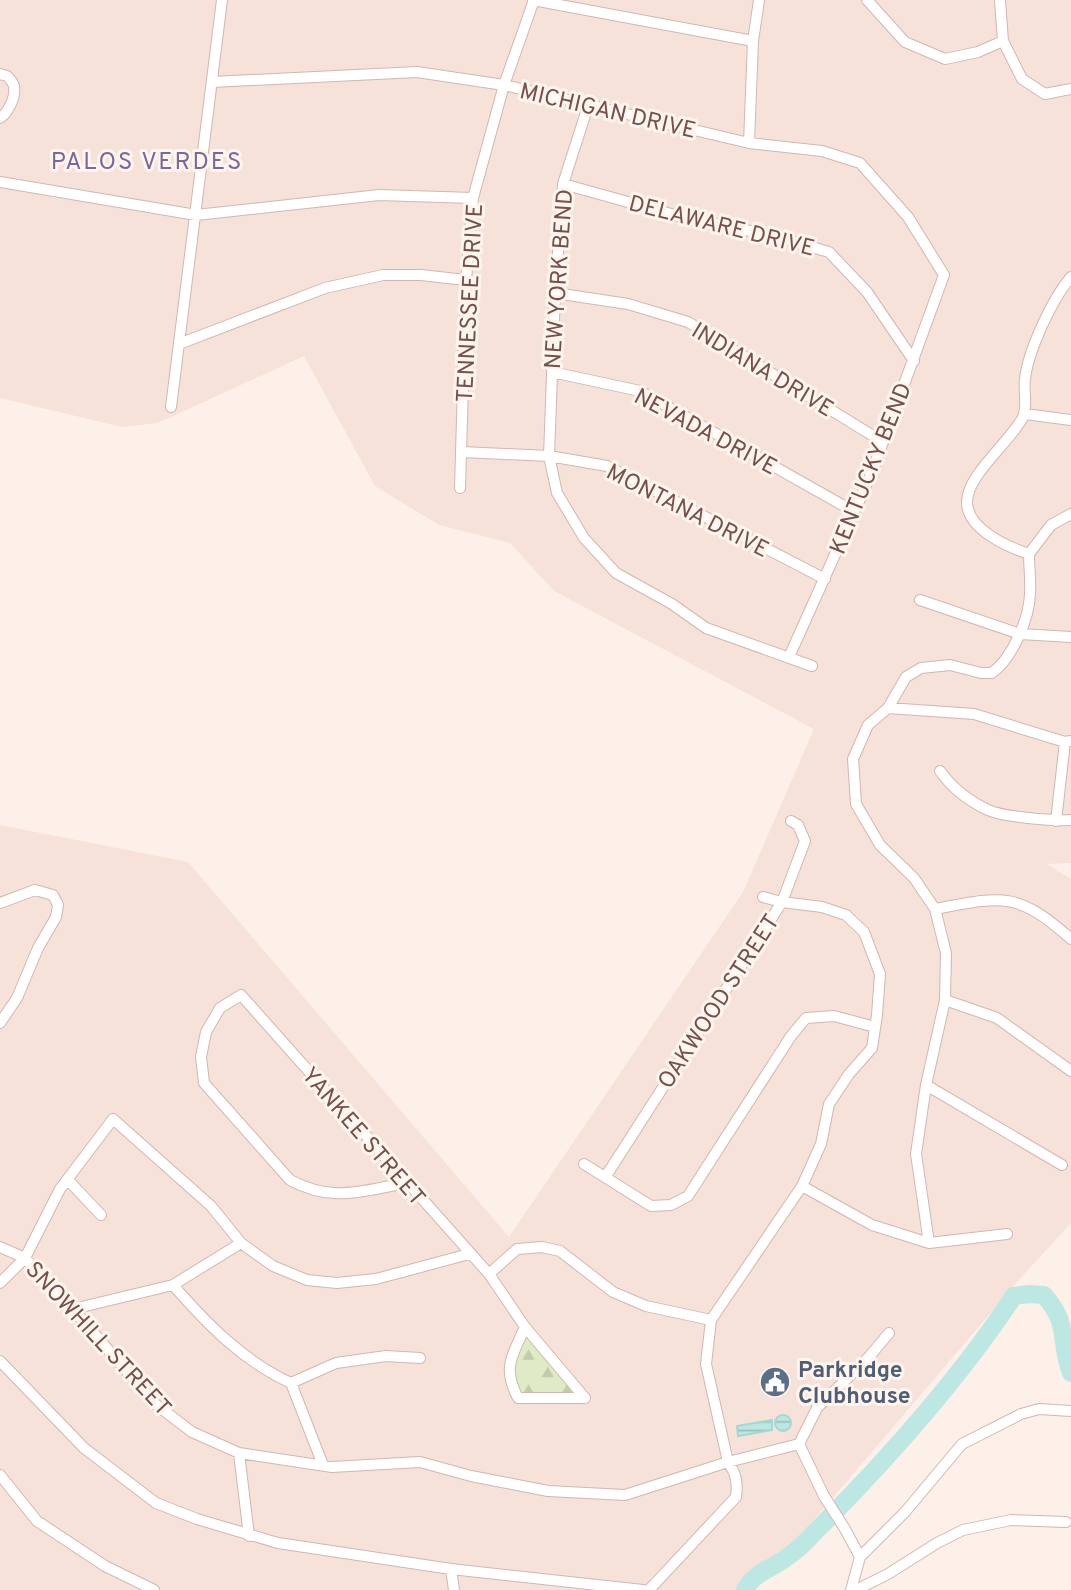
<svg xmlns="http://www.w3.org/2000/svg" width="1071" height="1590" font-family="Overpass,sans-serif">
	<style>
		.residential { fill: #f6e2d9 }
		.forest { fill: url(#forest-firs) }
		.water { fill: url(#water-rules); stroke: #a2d9d4; stroke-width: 2 }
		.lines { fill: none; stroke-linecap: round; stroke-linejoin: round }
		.river { stroke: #bce7e2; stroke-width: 18 }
		.minor-casing { stroke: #d2b7b0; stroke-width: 12 }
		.minor { stroke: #fff; stroke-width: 10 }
		.labels { text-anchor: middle; stroke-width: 6; stroke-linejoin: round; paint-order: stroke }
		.street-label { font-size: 23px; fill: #78504b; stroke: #fff5ef }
		.service-label { font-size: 23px; font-weight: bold; fill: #4e5e75; stroke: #fff5ef; text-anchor: start }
		.neighbourhood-label { font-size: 24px; letter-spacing: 2px; fill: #7c679a; stroke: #fff5ef }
	</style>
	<defs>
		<pattern id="forest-firs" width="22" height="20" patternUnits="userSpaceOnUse" patternTransform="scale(1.75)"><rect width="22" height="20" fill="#deebc6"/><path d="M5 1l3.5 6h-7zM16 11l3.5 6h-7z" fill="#c2cbac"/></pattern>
		<pattern id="water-rules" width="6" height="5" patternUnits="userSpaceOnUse" patternTransform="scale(1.75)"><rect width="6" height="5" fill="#bce7e2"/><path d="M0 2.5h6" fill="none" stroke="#9ebeb9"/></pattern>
	</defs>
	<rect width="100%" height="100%" fill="#fdf0e8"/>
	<!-- residential -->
	<path class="residential" d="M 0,0 L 1071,0 L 1071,863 L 1047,864 L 1071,879 L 1071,1223 L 1017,1282 L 754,1590 L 0,1590 L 0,825 L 188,862 L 509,1237 L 743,892 L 814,729 L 554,591 L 510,543 L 439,525 L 375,486 L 304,356 L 158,423 L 122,427 L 0,398 Z"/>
	<!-- forest -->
	<path class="forest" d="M 525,1327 L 582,1396 L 518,1398 L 511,1358 Z"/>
	<!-- water -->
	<path class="water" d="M775 1423a8 8 0 1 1 16 0a8 8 0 1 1-16 0Z
		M 772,1420 L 772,1430 L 738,1436 L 737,1426 Z"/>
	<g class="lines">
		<!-- river -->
		<path class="river" d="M 745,1590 C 754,1572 772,1569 786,1558 C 796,1551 806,1542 814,1533 C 887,1460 957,1382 1014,1296 L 1029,1294 L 1044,1295 C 1071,1326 1058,1339 1071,1373"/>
		<!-- minor casing -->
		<g class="minor-casing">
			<path id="minor" d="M 533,0 L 753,41
				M 867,0 L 905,42 L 945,59 L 978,52 L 1003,41
				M 1000,0 L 1003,41 L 1022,79 L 1045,94 L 1071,89
				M 0,74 L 7,76 C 10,79 13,82 14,86 C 16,97 8,113 0,118
				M 212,82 L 417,72 L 504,85 L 749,143 L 822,151 L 860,163 L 908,217 L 944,275 L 872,472 L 789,657
				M 588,106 L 563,184 L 555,293 L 549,456 L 557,493 L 584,538 L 616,573 L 672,604 L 706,628 L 812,666
				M 749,143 L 753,41 L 759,0
				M 0,182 L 196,215 L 379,195 L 473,198
				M 563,184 L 682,217 L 774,236 L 829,252 L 867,292 L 914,361
				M 555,293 L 628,304 L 688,322 L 883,442
				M 179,344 L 325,288 L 383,275 L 421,275 L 466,280
				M 552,372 L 640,391 L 853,511
				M 171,407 L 222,0
				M 1025,414 L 1071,420
				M 462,452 L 549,456 L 607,466 L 825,579
				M 460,488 L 466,280 L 473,198 L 504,85 L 534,0
				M 1029,554 C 1008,547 966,529 967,501 C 968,474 1011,441 1023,417 C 1028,406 1023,391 1025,379 C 1028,351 1052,299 1071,277
				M 1029,554 L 1051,525 L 1071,514
				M 920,600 L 1020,634 L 1071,637
				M 888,708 L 974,714 L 1065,742 L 1071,741
				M 940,771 C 952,788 969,801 988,810 C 1004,817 1052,821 1071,820
				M 1056,821 L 1065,742
				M 0,903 L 35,890 L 53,895 L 58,905 L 56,917 L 38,948 L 17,998 L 0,1023
				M 935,909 C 1003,896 1017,891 1071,939
				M 945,1000 L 997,1018 L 1071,1071
				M 926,1085 L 1062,1165
				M 584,1164 L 651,1206 L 671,1205 L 688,1196 L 791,1036 L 806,1018 L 834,1016 L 875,1027
				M 606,1176 L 782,902 L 805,841 L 798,825 L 791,821
				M 68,1180 L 101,1215
				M 406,1183 C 360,1191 333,1203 290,1180 L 204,1083 L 201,1057 L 206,1032 L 220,1008 L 241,995 L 489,1274 L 525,1327 L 585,1398
				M 802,1186 L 872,1225 L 929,1243 L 1007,1234
				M 929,1243 L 916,1154 L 926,1085 L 945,1000 L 946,953 L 935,909 L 914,878 L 880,845 L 856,804 L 853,759 L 868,725 L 888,708 L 906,677 L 921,668 L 950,665 L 981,673 L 992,673 C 1012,658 1029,620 1030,594 C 1031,581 1029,567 1029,554
				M 0,1247 L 25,1258 L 73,1309 L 154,1403 L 192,1432 L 239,1453 L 332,1467 L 420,1462 L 471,1476 L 548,1491 L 625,1495 L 728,1462 L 799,1444
				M 489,1274 L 517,1249 L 542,1247 L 560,1251 L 613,1292 L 646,1306 L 711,1320
				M 0,1283 L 25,1258 L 60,1189 L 113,1119 L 211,1206 L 241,1243 L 273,1266 L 307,1280 L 337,1283 L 376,1279 L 469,1254
				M 173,1285 C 207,1324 243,1361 291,1383 L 323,1465
				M 73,1309 L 173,1285 L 241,1243
				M 525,1327 C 512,1356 502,1368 518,1398 L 585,1398
				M 0,1361 L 84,1448 L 156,1503 L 197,1519 L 278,1543 L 451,1569 L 643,1590
				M 291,1383 L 336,1363 L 386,1356 L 420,1358
				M 799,1444 L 824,1496 L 845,1529 L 860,1557 L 851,1590
				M 799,1444 L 817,1408 L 869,1357 L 889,1333
				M 239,1453 L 249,1536
				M 0,1475 L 37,1521 L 105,1566 L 154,1590
				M 860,1557 L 905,1512 L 962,1444 L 1021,1414 L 1039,1409 L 1071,1411
				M 451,1569 L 454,1590
				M 649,1590 L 736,1497 C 738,1482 736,1474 728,1462 L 706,1364 L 711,1320 L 802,1186 L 821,1144 L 829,1104 L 849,1074 L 872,1048 L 877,1015 L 880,974 L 864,932 L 846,915 L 822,907 L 782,902 L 763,897
				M 856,1590 L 888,1574 L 937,1543 L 963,1530 L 1011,1520 L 1066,1522"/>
		</g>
		<!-- minor -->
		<use href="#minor" class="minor"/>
	</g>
	<!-- icons -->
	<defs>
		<g id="civic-disc" transform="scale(1.575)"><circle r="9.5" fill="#5c6f8a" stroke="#fff5ef"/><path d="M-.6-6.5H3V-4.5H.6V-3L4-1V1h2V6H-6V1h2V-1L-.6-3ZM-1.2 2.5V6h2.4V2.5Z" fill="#fff"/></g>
	</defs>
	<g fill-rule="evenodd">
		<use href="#civic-disc" x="775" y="1382"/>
	</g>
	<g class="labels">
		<!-- street labels -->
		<g class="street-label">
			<text transform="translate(608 110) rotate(13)" y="8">MICHIGAN DRIVE</text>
			<text transform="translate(722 225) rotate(14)" y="8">DELAWARE DRIVE</text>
			<text transform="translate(558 279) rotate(-86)" y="8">NEW YORK BEND</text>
			<text transform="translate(469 303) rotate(-87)" y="8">TENNESSEE DRIVE</text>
			<text transform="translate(763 369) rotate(31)" y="8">INDIANA DRIVE</text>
			<text transform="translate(706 431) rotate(28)" y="8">NEVADA DRIVE</text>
			<text transform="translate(870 468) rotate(-68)" y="8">KENTUCKY BEND</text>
			<text transform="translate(688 510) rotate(27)" y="8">MONTANA DRIVE</text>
			<text transform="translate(718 1001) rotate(-57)" y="8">OAKWOOD STREET</text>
			<text transform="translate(364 1136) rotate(49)" y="8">YANKEE STREET</text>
			<text transform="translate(99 1338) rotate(47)" y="8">SNOWHILL STREET</text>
		</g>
		<!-- service labels -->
		<g class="service-label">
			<text x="798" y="1377">Parkridge<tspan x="798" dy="26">Clubhouse</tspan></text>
		</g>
		<!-- neighbourhood labels -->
		<g class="neighbourhood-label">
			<text x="147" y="169">PALOS VERDES</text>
		</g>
	</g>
</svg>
